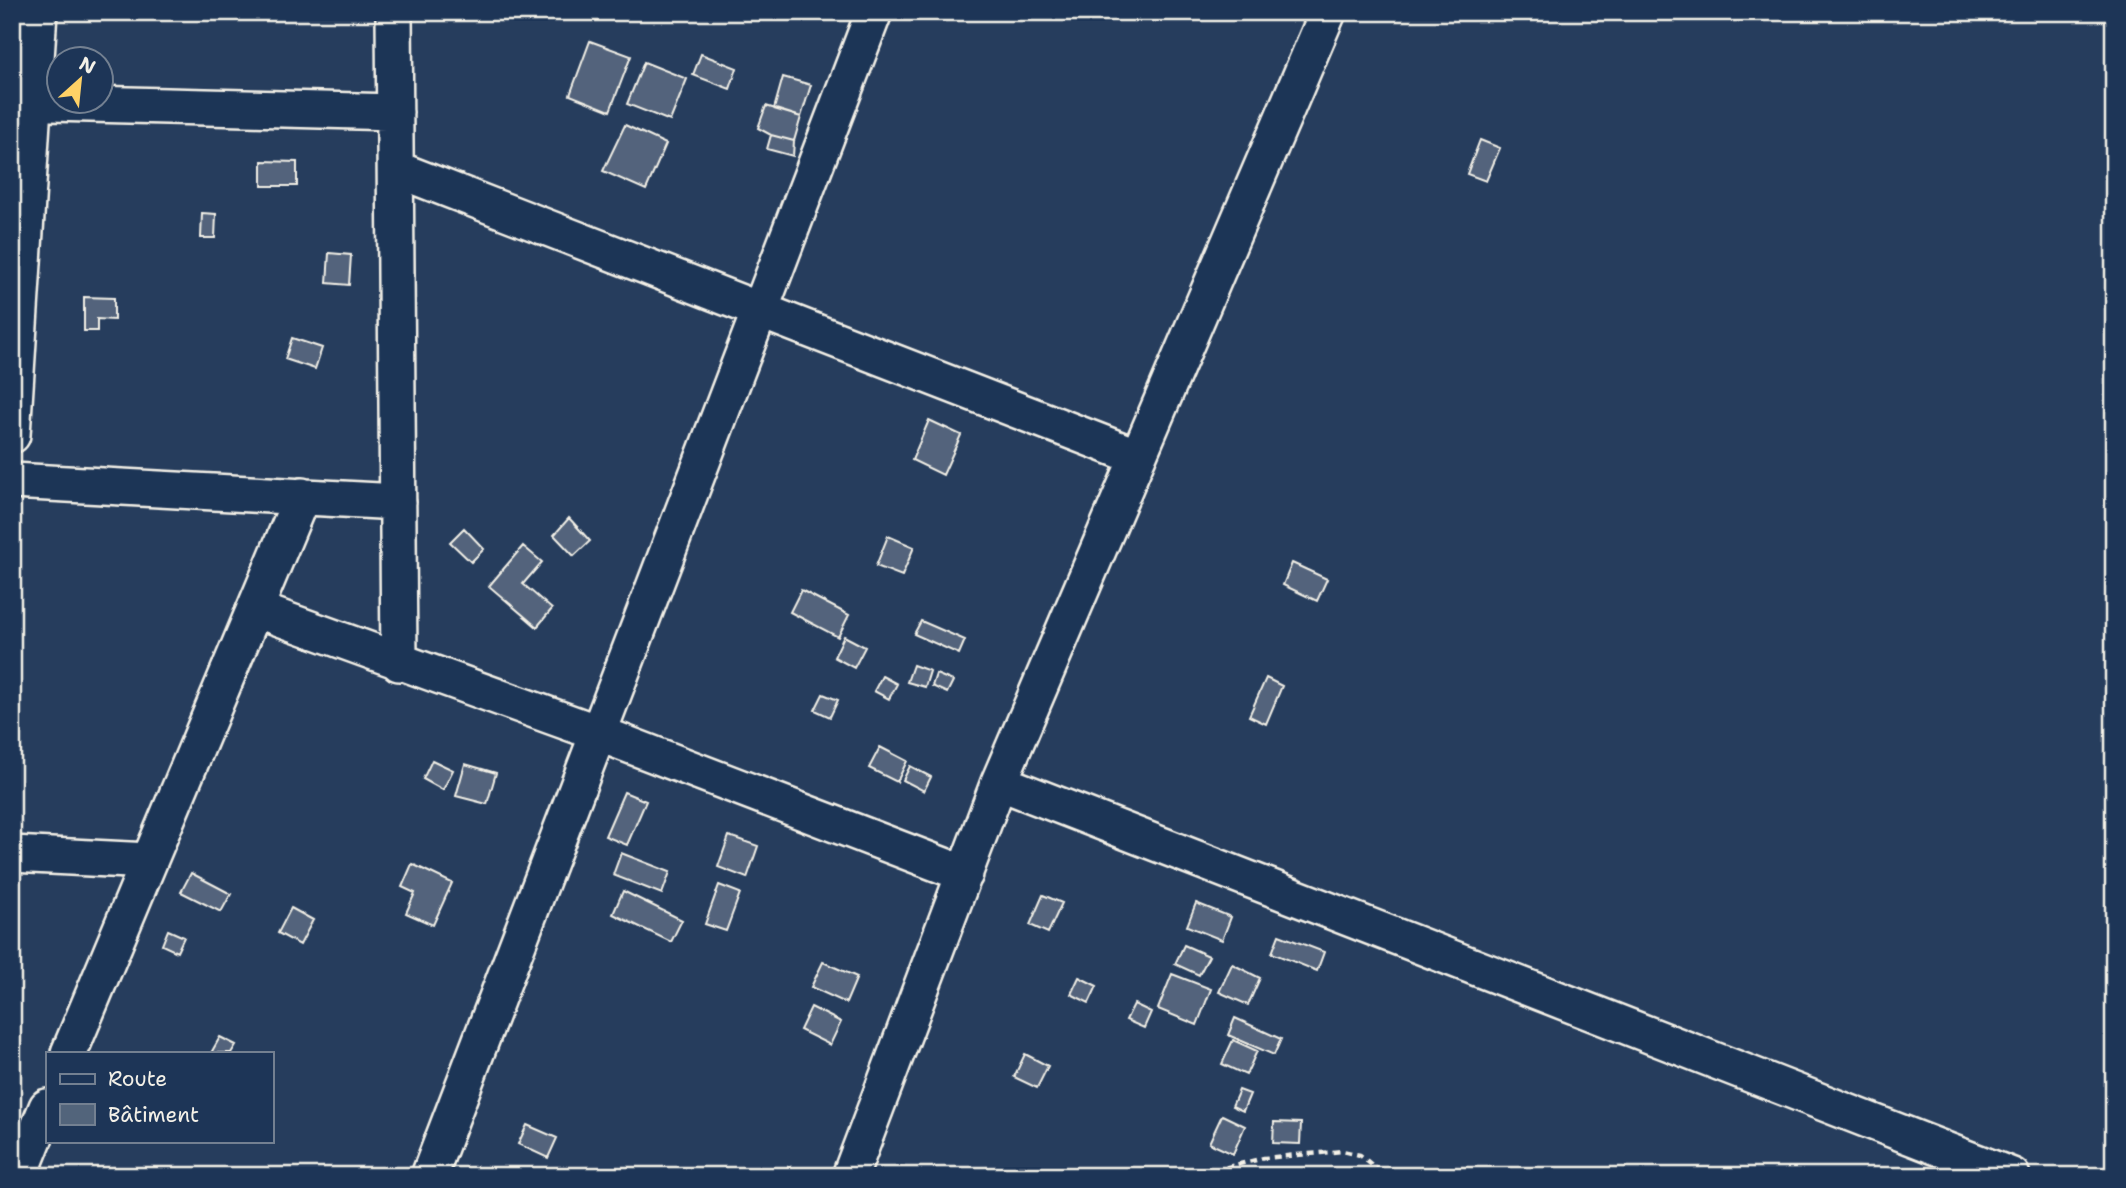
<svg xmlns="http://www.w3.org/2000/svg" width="2126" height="1188" font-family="'Shantell Sans',sans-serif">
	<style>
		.building { fill: #52647b; stroke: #f4f1e8; stroke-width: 2 }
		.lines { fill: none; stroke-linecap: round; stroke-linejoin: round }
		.minor-casing { stroke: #f4f1e8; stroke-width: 40 }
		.path { stroke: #f4f1e8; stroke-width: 4.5; stroke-dasharray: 7 5; stroke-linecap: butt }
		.minor { stroke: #1d3557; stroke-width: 35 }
	</style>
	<rect width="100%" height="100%" fill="#263d5d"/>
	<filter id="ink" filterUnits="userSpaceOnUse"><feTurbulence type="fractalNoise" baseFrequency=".0143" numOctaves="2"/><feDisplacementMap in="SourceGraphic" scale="14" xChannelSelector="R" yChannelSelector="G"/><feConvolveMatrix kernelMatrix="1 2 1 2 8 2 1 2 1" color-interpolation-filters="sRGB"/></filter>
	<g filter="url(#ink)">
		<!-- building -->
		<path class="building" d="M 590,41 L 631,56 L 610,111 L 570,95 Z
			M 701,54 L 737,68 L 730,89 L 693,75 Z
			M 644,62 L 687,79 L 670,121 L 627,104 Z
			M 783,77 L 811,85 L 801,117 L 774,109 Z
			M 766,106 L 801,117 L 794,141 L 771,135 L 758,128 Z
			M 625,125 L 666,144 L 646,190 L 603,171 Z
			M 771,135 L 794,141 L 793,156 L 767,149 Z
			M 1480,140 L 1500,148 L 1486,181 L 1467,174 Z
			M 262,161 L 297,162 L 297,186 L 262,186 Z
			M 202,213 L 216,214 L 215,238 L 201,238 Z
			M 329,253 L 351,255 L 349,285 L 327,283 Z
			M 84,297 L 114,298 L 114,320 L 97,319 L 97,331 L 84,331 Z
			M 292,338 L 322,348 L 315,369 L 285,359 Z
			M 929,420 L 961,435 L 943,475 L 912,460 Z
			M 569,518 L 590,541 L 574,556 L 554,535 Z
			M 464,528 L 484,549 L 471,562 L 450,542 Z
			M 888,536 L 914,547 L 902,576 L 876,566 Z
			M 523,546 L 542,562 L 523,584 L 552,609 L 537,627 L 489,586 Z
			M 1292,563 L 1327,579 L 1317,601 L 1283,585 Z
			M 801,590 L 849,615 L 838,637 L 790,612 Z
			M 921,621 L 965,640 L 959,654 L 914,634 Z
			M 844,636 L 865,647 L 854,668 L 834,657 Z
			M 913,665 L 930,671 L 925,687 L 907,682 Z
			M 936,674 L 953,681 L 947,693 L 932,686 Z
			M 882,676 L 897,684 L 889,699 L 874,691 Z
			M 1266,678 L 1282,686 L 1266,724 L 1249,716 Z
			M 823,694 L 838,700 L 830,717 L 815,710 Z
			M 880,747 L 907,761 L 897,782 L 869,768 Z
			M 432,760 L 453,770 L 443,790 L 423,779 Z
			M 465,764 L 496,773 L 487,804 L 456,796 Z
			M 910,766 L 931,777 L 924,791 L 903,780 Z
			M 624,792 L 646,801 L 627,845 L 605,836 Z
			M 729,836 L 758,846 L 747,878 L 718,867 Z
			M 621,853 L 670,872 L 662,894 L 613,875 Z
			M 412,864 L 452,883 L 433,925 L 406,913 L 415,893 L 402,887 Z
			M 191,873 L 231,894 L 221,912 L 181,892 Z
			M 719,885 L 740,893 L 726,931 L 705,924 Z
			M 623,891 L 682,920 L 671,942 L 613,914 Z
			M 1043,895 L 1062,903 L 1048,933 L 1030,925 Z
			M 1196,903 L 1231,917 L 1222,940 L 1187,926 Z
			M 291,908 L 313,920 L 300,945 L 278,933 Z
			M 168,930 L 184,937 L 177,952 L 162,945 Z
			M 1279,935 L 1324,952 L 1317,971 L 1272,953 Z
			M 1184,945 L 1209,956 L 1199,975 L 1175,964 Z
			M 823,962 L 857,977 L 846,1003 L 811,987 Z
			M 1232,964 L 1260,978 L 1248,1005 L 1219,992 Z
			M 1172,974 L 1211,989 L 1197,1025 L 1158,1009 Z
			M 1079,977 L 1097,986 L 1089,1003 L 1071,994 Z
			M 1134,1004 L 1151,1012 L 1144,1028 L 1126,1020 Z
			M 811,1007 L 841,1022 L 830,1045 L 800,1030 Z
			M 1235,1018 L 1281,1039 L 1274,1055 L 1228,1035 Z
			M 220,1037 L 236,1045 L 231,1053 L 211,1053 Z
			M 1233,1040 L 1257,1051 L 1246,1075 L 1222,1064 Z
			M 1025,1054 L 1048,1066 L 1037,1088 L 1014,1077 Z
			M 1239,1090 L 1250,1094 L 1243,1111 L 1232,1106 Z
			M 1222,1115 L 1245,1126 L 1233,1154 L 1209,1143 Z
			M 1274,1122 L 1301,1123 L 1300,1144 L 1273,1143 Z
			M 527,1125 L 557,1138 L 548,1158 L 518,1144 Z"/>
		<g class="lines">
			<!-- minor casing -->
			<g class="minor-casing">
				<path id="minor" d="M 394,12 L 399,663
					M 12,102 L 395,112
					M 396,169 L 1138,457
					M 12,435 L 39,12
					M 12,481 L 398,502
					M 255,609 L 598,733 L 965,874
					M 999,782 L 2012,1176
					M 12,854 L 149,861
					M 69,1053 L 302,496
					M 19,1176 L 47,1107
					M 429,1176 L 874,12
					M 850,1176 L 999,782 L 1328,12"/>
			</g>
			<!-- path -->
			<path class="path" d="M 1191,1176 L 1264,1158 L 1343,1151 L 1360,1155 L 1385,1176"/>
			<!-- minor -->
			<use href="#minor" class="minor"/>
		</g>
	</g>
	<!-- margin -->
	<rect width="2126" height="1188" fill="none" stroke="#1d3557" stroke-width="42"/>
	<rect x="21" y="21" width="2084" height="1146" fill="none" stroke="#f4f1e8" stroke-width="2.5" filter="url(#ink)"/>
	<!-- legend -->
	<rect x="46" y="1052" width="228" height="91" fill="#1d3557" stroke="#738091" stroke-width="2"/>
	<rect x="60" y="1074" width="35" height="10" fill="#1d3557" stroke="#738091" stroke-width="2"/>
	<text x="108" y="1086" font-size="21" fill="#f4f1e8">Route</text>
	<rect x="60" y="1104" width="35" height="21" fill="#52647b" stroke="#738091" stroke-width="2"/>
	<text x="108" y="1122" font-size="21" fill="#f4f1e8">Bâtiment</text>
	<!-- north arrow -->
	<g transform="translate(80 80) rotate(27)"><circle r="33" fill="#1d3557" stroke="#738091" stroke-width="2"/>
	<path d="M0-5L12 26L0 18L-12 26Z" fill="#ffd166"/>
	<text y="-10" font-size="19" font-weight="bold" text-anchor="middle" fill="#f4f1e8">N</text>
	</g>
</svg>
